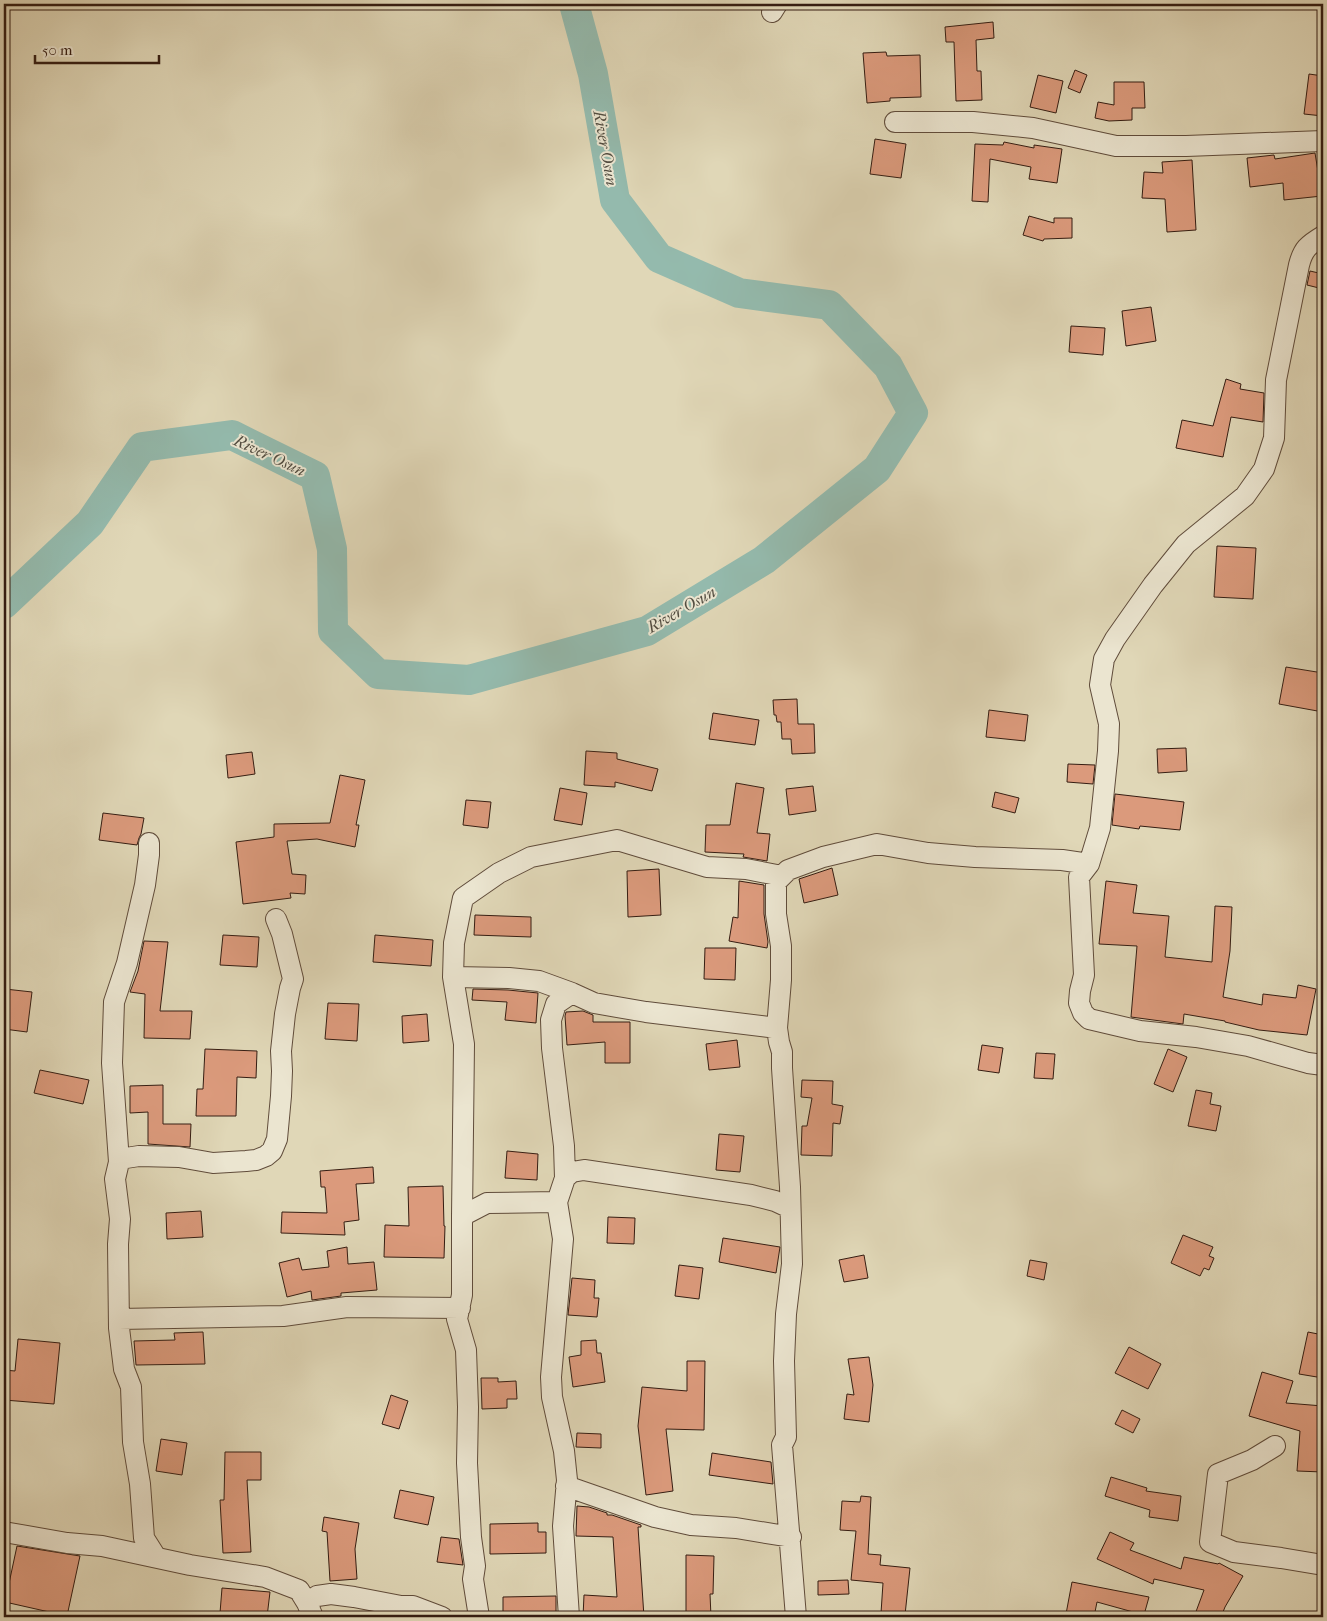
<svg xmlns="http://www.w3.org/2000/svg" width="1327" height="1621" font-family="'IM FELL French Canon',serif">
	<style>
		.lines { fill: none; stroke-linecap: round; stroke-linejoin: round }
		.river { stroke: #94baad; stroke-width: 30 }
		.building { fill: #db9a7c; stroke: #351d12 }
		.street-casing { stroke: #604c3b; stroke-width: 22 }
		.street { stroke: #ebe5d0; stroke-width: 20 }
		.labels { text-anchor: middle; stroke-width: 4; stroke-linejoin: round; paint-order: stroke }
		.water-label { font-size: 16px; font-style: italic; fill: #524c40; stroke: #ebe5d0 }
	</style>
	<rect width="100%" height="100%" fill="#e0d7b7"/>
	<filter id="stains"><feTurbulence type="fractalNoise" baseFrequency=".004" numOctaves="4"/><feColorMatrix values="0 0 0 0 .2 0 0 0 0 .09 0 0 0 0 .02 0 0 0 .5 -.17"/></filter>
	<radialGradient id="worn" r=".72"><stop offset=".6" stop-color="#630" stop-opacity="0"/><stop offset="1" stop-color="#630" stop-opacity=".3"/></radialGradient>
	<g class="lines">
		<!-- river -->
		<path class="river" d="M 4,604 L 90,523 L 142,447 L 232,435 L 315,476 L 332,549 L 333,631 L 378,674 L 469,680 L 647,631 L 764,560 L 877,469 L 913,413 L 888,366 L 829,305 L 739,293 L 659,258 L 615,200 L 593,74 L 574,4"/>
	</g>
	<!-- building -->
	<path class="building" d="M 993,22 L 994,38 L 976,40 L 977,71 L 981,71 L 982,100 L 956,101 L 954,42 L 946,42 L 945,27 Z
		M 886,52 L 887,56 L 920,55 L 921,97 L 890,98 L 890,101 L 867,103 L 863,53 Z
		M 1075,70 L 1087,75 L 1080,93 L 1068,88 Z
		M 1309,74 L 1323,76 L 1323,116 L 1304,114 Z
		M 1038,75 L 1063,81 L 1056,113 L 1030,107 Z
		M 1114,82 L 1144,82 L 1145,108 L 1132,108 L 1132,120 L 1109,121 L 1095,118 L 1098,102 L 1114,105 Z
		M 875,139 L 906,144 L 901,178 L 870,174 Z
		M 1004,142 L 1034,148 L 1034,145 L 1062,149 L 1057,183 L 1029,179 L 1031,167 L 990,159 L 988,202 L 972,201 L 975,144 L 1003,145 Z
		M 1315,153 L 1322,196 L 1284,200 L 1283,183 L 1250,187 L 1247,158 L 1274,155 L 1275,159 Z
		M 1192,160 L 1196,230 L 1167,232 L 1165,199 L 1142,198 L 1144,172 L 1163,173 L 1162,162 Z
		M 1029,216 L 1054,223 L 1054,218 L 1072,218 L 1072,238 L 1044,239 L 1043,241 L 1023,235 Z
		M 1310,271 L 1323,274 L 1323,289 L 1307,285 Z
		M 1151,307 L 1156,341 L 1126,346 L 1122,311 Z
		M 1071,326 L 1105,328 L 1103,355 L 1069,352 Z
		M 1226,379 L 1241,384 L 1240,389 L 1264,393 L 1263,422 L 1231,417 L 1223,457 L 1176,448 L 1182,420 L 1213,426 Z
		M 1217,546 L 1256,548 L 1253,599 L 1214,597 Z
		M 1286,667 L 1323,673 L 1323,712 L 1279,704 Z
		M 797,699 L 798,724 L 814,724 L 815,753 L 792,754 L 791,739 L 782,739 L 781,722 L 777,722 L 776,715 L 774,715 L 773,700 Z
		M 989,710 L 1028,715 L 1025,741 L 986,737 Z
		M 713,713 L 759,720 L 755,745 L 709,739 Z
		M 1186,748 L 1187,771 L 1158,773 L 1157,749 Z
		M 586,751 L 617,753 L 617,759 L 658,769 L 652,791 L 615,782 L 615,787 L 584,785 Z
		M 252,752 L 255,774 L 228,778 L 226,755 Z
		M 1068,764 L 1095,765 L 1093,784 L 1067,782 Z
		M 340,775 L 365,780 L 356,825 L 359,825 L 355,847 L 317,839 L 287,841 L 292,874 L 306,875 L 305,894 L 290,893 L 291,898 L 243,904 L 236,842 L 274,837 L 274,824 L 330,823 Z
		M 736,783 L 764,788 L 757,833 L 770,834 L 767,861 L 743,857 L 744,854 L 705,852 L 706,825 L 730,825 Z
		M 813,786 L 816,811 L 789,815 L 786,789 Z
		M 560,788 L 587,793 L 582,825 L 554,820 Z
		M 995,792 L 1019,798 L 1015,813 L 992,807 Z
		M 1115,794 L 1184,802 L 1180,830 L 1140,826 L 1139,829 L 1112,825 Z
		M 466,800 L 491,802 L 488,828 L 463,825 Z
		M 103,813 L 144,818 L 141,834 L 139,838 L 137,845 L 99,840 Z
		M 832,868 L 838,895 L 804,903 L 799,879 Z
		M 659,869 L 661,915 L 628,917 L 627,871 Z
		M 739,881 L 764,885 L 764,914 L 768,942 L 767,948 L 729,941 L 733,917 L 738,918 Z
		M 1106,881 L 1137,885 L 1133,913 L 1169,916 L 1165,957 L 1212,962 L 1215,906 L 1232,907 L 1230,951 L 1223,997 L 1262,1005 L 1263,994 L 1296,998 L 1298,985 L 1316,989 L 1307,1035 L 1259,1030 L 1225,1022 L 1225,1021 L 1184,1014 L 1183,1024 L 1131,1017 L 1137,946 L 1099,944 Z
		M 475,915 L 531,917 L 531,937 L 474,935 Z
		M 223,935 L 259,937 L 257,967 L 220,965 Z
		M 375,935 L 433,940 L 431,966 L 373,962 Z
		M 144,941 L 168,942 L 160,1011 L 192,1011 L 190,1039 L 144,1038 L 145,994 L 130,992 L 138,971 Z
		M 705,948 L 736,948 L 735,980 L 704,979 Z
		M 5,989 L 32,992 L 27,1032 L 4,1029 Z
		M 473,989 L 508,990 L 538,993 L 536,1023 L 505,1020 L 507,1002 L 472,1000 Z
		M 328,1003 L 359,1004 L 357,1041 L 325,1039 Z
		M 583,1011 L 593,1015 L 593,1022 L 630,1022 L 630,1063 L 605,1063 L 605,1042 L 567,1045 L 565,1016 L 566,1012 Z
		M 427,1014 L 429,1041 L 403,1043 L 402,1016 Z
		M 737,1040 L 740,1067 L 709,1070 L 706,1044 Z
		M 982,1045 L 1003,1048 L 999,1073 L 978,1070 Z
		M 205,1049 L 257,1051 L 256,1078 L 237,1077 L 236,1116 L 196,1116 L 197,1089 L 203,1089 Z
		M 1168,1049 L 1187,1057 L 1173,1092 L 1154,1084 Z
		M 1036,1053 L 1055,1054 L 1053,1079 L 1034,1078 Z
		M 40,1070 L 89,1080 L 83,1104 L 34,1093 Z
		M 802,1080 L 833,1081 L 832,1104 L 843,1106 L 840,1124 L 833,1123 L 832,1156 L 801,1155 L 802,1126 L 807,1126 L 812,1098 L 801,1097 Z
		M 163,1085 L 163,1124 L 191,1124 L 190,1147 L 148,1144 L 148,1112 L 130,1113 L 130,1086 Z
		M 1196,1090 L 1212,1093 L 1210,1104 L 1221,1106 L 1216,1131 L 1188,1126 Z
		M 719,1134 L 744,1136 L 740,1172 L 716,1170 Z
		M 507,1151 L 538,1154 L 537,1180 L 505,1178 Z
		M 373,1167 L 374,1183 L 356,1184 L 359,1220 L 344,1222 L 345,1235 L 281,1233 L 282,1212 L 327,1213 L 325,1187 L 321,1187 L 320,1171 Z
		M 443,1186 L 444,1226 L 445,1226 L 444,1258 L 384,1257 L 385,1225 L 409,1226 L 408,1187 Z
		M 201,1211 L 203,1237 L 167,1239 L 166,1213 Z
		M 608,1217 L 635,1218 L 634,1244 L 607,1243 Z
		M 1183,1235 L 1213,1247 L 1209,1256 L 1214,1258 L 1209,1270 L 1204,1268 L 1200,1276 L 1171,1263 Z
		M 723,1238 L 780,1247 L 776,1273 L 719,1262 Z
		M 347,1247 L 348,1264 L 374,1262 L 377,1290 L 341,1293 L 341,1296 L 312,1300 L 311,1291 L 287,1297 L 279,1263 L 299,1258 L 302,1270 L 329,1267 L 327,1251 Z
		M 864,1255 L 868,1278 L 844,1282 L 839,1260 Z
		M 1030,1260 L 1047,1263 L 1044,1280 L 1027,1276 Z
		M 679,1265 L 703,1268 L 699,1299 L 675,1296 Z
		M 572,1278 L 595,1280 L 594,1298 L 599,1298 L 597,1317 L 568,1315 Z
		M 203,1332 L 205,1364 L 136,1365 L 134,1341 L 175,1340 L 174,1333 Z
		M 1308,1332 L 1323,1335 L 1323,1378 L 1299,1374 Z
		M 18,1339 L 60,1343 L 54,1404 L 4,1400 L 4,1370 L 15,1371 Z
		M 596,1340 L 597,1353 L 601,1353 L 605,1382 L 573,1387 L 569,1357 L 581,1355 L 581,1341 Z
		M 1129,1347 L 1161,1364 L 1148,1389 L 1115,1373 Z
		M 869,1357 L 873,1385 L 869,1422 L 844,1419 L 847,1394 L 854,1395 L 848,1359 Z
		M 687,1361 L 705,1361 L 704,1430 L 666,1429 L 673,1491 L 646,1495 L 638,1426 L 642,1387 L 687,1391 Z
		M 1262,1372 L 1293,1381 L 1286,1403 L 1323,1406 L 1323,1472 L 1297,1471 L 1300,1431 L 1249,1416 Z
		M 481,1378 L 498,1378 L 498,1382 L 516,1381 L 517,1399 L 507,1399 L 507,1408 L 482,1409 Z
		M 391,1395 L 408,1401 L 399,1429 L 382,1424 Z
		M 1122,1410 L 1140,1419 L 1133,1433 L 1115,1424 Z
		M 577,1433 L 601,1434 L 601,1448 L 576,1447 Z
		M 161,1439 L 187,1443 L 182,1475 L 156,1471 Z
		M 225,1452 L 261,1452 L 261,1480 L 247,1480 L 251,1552 L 223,1553 L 220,1500 L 224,1500 Z
		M 712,1453 L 771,1462 L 773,1484 L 709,1475 Z
		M 1111,1477 L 1147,1488 L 1146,1491 L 1181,1496 L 1178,1521 L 1149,1517 L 1150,1510 L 1105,1496 Z
		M 400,1490 L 434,1497 L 428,1525 L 394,1518 Z
		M 861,1496 L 871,1497 L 868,1554 L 881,1555 L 880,1565 L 910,1568 L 905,1615 L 881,1613 L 883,1583 L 851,1580 L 856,1531 L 840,1530 L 842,1501 L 860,1502 Z
		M 577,1506 L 589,1507 L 607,1513 L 607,1515 L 612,1515 L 641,1525 L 641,1527 L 638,1527 L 644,1617 L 583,1617 L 584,1595 L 617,1597 L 613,1537 L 576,1536 Z
		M 324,1517 L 359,1523 L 355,1549 L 357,1579 L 330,1581 L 327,1532 L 322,1531 Z
		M 538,1523 L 538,1532 L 546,1532 L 546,1553 L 490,1554 L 490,1524 Z
		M 1110,1532 L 1134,1543 L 1130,1550 L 1181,1569 L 1184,1557 L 1218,1564 L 1219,1563 L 1243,1576 L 1225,1607 L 1221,1617 L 1194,1617 L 1204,1590 L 1154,1579 L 1153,1584 L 1097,1559 Z
		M 441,1537 L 459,1539 L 463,1565 L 437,1562 Z
		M 17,1546 L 80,1556 L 67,1616 L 5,1602 Z
		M 686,1555 L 714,1556 L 713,1594 L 710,1594 L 711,1617 L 686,1617 Z
		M 848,1580 L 849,1594 L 818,1595 L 818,1581 Z
		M 1072,1582 L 1149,1597 L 1144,1615 L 1097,1602 L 1094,1617 L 1081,1617 L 1066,1614 Z
		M 222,1588 L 270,1592 L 267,1617 L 220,1613 Z
		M 556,1596 L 556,1617 L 503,1617 L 503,1597 Z"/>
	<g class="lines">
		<!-- street casing -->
		<g class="street-casing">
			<path id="street" d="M 772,12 L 777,4
				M 895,122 L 973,122 L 1033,128 L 1116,146 L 1186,146 L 1323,141
				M 1323,236 C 1308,245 1303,249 1299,265 L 1276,380 L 1274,438 L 1264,469 L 1245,496 L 1186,544 L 1153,585 L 1115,639 L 1104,659 L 1100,685 L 1109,724 L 1108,751 L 1100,828 L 1089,864 L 1079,877 L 1084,975 L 1080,991 L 1079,1003 L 1083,1013 L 1089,1019 L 1140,1031 L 1196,1037 L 1248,1046 L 1308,1063 L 1323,1065
				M 453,977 L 509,978 L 539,981 L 572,993
				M 119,1162 L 112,1063 L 114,1002 L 127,963 L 145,885 L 149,855 L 149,843
				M 565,1178 L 564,1146 L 552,1048 L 551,1020 L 556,1004 L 572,993 L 594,1003 L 646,1012 L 777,1028
				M 462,1216 L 464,1044 L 453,977 L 454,943 L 463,898 L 499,873 L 531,857 L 617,840 L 707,867 L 746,869 L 782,876
				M 119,1319 L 283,1316 L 347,1307 L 460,1308
				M 1275,1446 L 1252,1460 L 1218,1474 L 1210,1542 L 1234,1552 L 1281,1558 L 1323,1565
				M 566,1486 L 655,1517 L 691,1525 L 736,1528 L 791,1537
				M 4,1532 L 67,1543 L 102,1546 L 190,1565 L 265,1577 L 299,1590 L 307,1603 L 313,1617
				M 156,1557 L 144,1538 L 140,1484 L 133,1442 L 131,1387 L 124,1369 L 119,1328 L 118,1244 L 120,1219 L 115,1179 L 119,1162 L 126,1158 L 139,1156 L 179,1157 L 213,1163 L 246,1161 L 256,1160 L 266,1156 L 272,1151 L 277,1139 L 281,1096 L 282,1071 L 281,1051 L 285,1014 L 290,988 L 293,979 L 282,934 L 276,919
				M 307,1603 L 317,1596 L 331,1594 L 354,1597 L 401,1606 L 413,1606 L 442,1617
				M 479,1617 L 473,1579 L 475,1566 L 471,1537 L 467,1463 L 468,1407 L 466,1350 L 457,1319 L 462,1295 L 462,1216 L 487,1203 L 557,1202
				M 569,1617 L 563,1526 L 567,1480 L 564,1451 L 552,1397 L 551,1377 L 563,1239 L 557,1202 L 565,1178 L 572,1172 L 584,1170 L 751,1195 L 775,1201 L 790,1208
				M 796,1617 L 782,1445 L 786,1437 L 784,1361 L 786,1314 L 792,1264 L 790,1187 L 782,1068 L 782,1052 L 779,1042 L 777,1028 L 781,980 L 781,946 L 776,914 L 776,882 L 788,870 L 823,857 L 877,844 L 928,853 L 975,857 L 1062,860 L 1089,864"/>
		</g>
		<!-- street -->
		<use href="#street" class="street"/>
	</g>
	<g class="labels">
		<!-- water labels -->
		<g class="water-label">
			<text transform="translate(606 148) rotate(80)" y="6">River Osun</text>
			<text transform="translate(270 455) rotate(25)" y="6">River Osun</text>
			<text transform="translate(681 609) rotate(-30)" y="6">River Osun</text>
		</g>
	</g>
	<!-- margin -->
	<rect width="1327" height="1621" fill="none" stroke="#e0d7b7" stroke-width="20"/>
	<rect x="5" y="5" width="1317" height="1611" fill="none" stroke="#351d12" stroke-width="2.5"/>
	<rect x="10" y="10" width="1307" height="1601" fill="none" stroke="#351d12"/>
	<!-- scale -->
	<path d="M35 55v8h124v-8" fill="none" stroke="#351d12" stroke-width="2.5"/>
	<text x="42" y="55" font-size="15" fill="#351d12" stroke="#ebe5d0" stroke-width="4" paint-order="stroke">50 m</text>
	<rect width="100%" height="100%" filter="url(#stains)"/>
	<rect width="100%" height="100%" fill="url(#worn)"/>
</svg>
